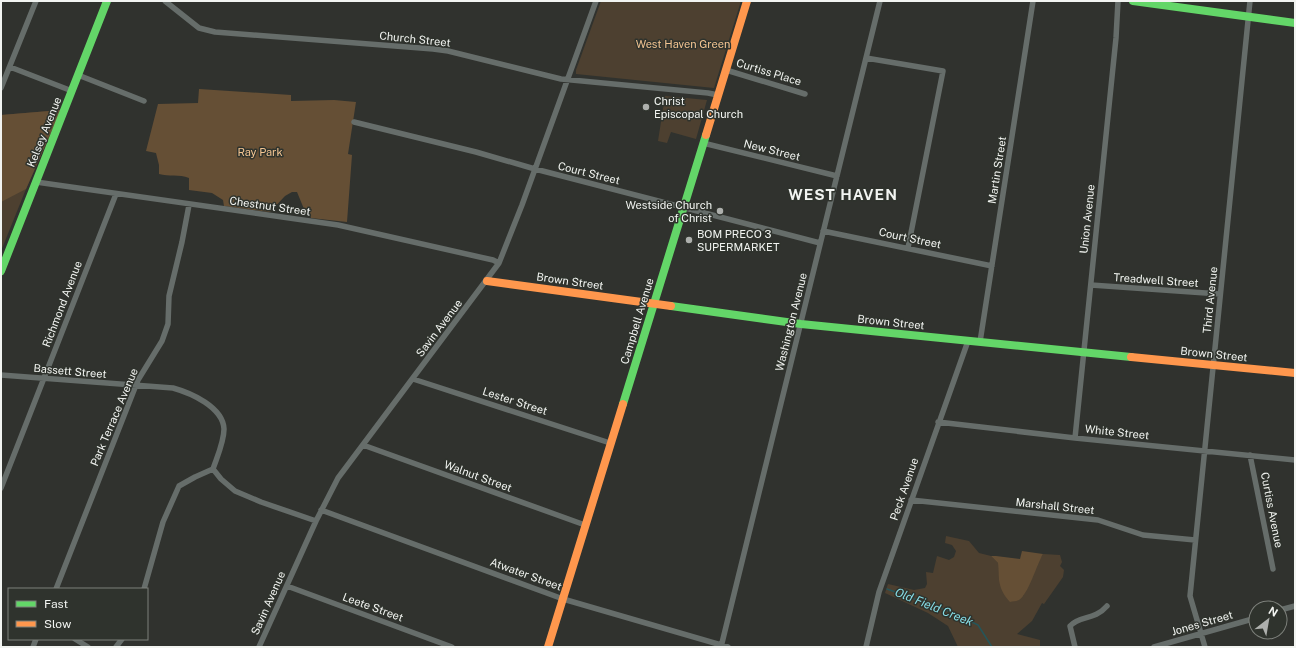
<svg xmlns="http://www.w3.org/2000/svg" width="1296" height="648" font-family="'Public Sans',sans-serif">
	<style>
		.green { fill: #4d4030 }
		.forest { fill: #654f35 }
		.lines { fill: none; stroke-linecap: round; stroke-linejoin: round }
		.stream { stroke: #255559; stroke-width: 1.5 }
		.street { stroke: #666d6a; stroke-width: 5.5 }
		.fast { stroke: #63d668; stroke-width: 8 }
		.slow { stroke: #ff974d; stroke-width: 8 }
		.poi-dot { fill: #aeb0ad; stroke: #2f332d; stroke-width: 1.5 }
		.labels { text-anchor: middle; stroke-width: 3; stroke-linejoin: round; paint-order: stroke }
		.street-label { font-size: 11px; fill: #f2f4f1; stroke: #2f332d }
		.park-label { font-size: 11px; fill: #f4c592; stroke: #2f332d }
		.poi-label { font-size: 11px; fill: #f2f4f1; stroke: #2f332d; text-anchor: start }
		.water-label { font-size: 12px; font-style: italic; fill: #86dde6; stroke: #2f332d }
		.district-label { font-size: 15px; font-weight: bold; letter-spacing: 1px; fill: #f2f4f1; stroke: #2f332d }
	</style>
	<rect width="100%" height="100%" fill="#30322e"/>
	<!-- green -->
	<path class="green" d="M 601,1 L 741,1 L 714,88 L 576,74 L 576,70 Z
		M 665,96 L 707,100 L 696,139 L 671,132 L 667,143 L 658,141 Z
		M 61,110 L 26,189 L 1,251 L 1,115 Z
		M 946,536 L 969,541 L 979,553 L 991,556 L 998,563 L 999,578 L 1023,596 L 1037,563 L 1043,554 L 1060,555 L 1062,562 L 1060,566 L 1064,570 L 1063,577 L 1044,604 L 1042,603 L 1032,621 L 1017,634 L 1040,640 L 1040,647 L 958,647 L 948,626 L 928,613 L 885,593 L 888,584 L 914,590 L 925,588 L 927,584 L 926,572 L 933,573 L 937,556 L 949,560 L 954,557 L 956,551 L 952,545 L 945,543 Z"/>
	<!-- forest -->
	<path class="forest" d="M 199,89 L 291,95 L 291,101 L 334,100 L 356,102 L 348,154 L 352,155 L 347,222 L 311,218 L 309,212 L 304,209 L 297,192 L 292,192 L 285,196 L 270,212 L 224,206 L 223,200 L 212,193 L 189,190 L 189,178 C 179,174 169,177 159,174 L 159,165 L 156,153 L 146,151 L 158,104 L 198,103 Z
		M 61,110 L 26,189 L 1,202 L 1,115 Z
		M 1022,551 L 1043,554 C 1037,564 1028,595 1019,600 C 1017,601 1013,601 1010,602 C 998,589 999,580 998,563 L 991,556 L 996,556 L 1020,559 Z"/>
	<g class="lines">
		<!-- stream -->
		<path class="stream" d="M 887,589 L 951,612 L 978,625 L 992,647"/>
		<!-- street -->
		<path class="street" d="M 165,1 L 199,28 L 215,32 L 433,49 L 448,51 L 561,79 L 708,93 L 718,95
			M 866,58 L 943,71 L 908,248
			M 10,67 L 72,91
			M 726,70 L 805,94
			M 78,75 L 144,101
			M 1,88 L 36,1
			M 354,122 L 476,152 L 535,169 L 820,243
			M 703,143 L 837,176
			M 36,182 L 338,225 L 493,260 L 499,263
			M 823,231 L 992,266
			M 1091,285 L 1220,294
			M 980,342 L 1033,1
			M 1,375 L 173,388 C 191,393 223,407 224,429 C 224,442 217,457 213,469
			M 413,379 L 610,443
			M 938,422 L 1075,438 L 1295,460
			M 1075,438 L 1116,38 L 1118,1
			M 363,445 L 585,525
			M 1250,455 L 1273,569
			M 213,469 L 221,479 L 235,491 L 261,502 L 316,521
			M 1,488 L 116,194
			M 911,500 L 1098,520 L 1143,535 L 1195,540
			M 321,510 L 563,599 L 728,647
			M 287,586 L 452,647
			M 56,589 L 138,380 L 162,341 L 168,324 L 169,296 L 182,242 L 189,205
			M 144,589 L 163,522 L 179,486 L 195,477 L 213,469
			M 1280,610 L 1295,606
			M 75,639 L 88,647
			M 33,647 L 36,639
			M 116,647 L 122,639
			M 259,647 L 316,521 L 338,478 L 499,263 L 522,205 L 596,1
			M 721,647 L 880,1
			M 866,647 L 879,592 L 968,341
			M 1075,647 L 1070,626 C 1080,615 1094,621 1107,606
			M 1154,647 L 1256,618
			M 1205,647 L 1190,596 L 1250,1"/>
		<!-- fast -->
		<path class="fast" d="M 1133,1 L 1295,23
			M 1,271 L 107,1
			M 671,306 L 801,324 L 1131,357
			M 623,404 L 706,135"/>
		<!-- slow -->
		<path class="slow" d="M 706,135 L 747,1
			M 487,281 L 671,306
			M 1131,357 L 1295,373
			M 548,647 L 623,404"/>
	</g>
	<!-- markers -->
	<g class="poi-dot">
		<circle cx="646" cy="107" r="4"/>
		<circle cx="720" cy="211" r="4"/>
		<circle cx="689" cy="240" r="4"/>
	</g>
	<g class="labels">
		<!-- street labels -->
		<g class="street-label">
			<text transform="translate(415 39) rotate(6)" y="4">Church Street</text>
			<text transform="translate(769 72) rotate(17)" y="4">Curtiss Place</text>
			<text transform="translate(44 132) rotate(-68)" y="4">Kelsey Avenue</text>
			<text transform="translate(772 150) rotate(14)" y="4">New Street</text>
			<text transform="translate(997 170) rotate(-81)" y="4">Martin Street</text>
			<text transform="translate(589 173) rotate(14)" y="4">Court Street</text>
			<text transform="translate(270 206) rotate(8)" y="4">Chestnut Street</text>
			<text transform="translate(1087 219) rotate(-84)" y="4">Union Avenue</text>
			<text transform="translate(910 238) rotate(12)" y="4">Court Street</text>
			<text transform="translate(1156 280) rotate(4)" y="4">Treadwell Street</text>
			<text transform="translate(570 281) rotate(8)" y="4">Brown Street</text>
			<text transform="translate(1210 300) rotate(-84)" y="4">Third Avenue</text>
			<text transform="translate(62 304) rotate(-69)" y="4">Richmond Avenue</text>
			<text transform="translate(637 321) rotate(-73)" y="4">Campbell Avenue</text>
			<text transform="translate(791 322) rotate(-76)" y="4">Washington Avenue</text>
			<text transform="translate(891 322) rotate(6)" y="4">Brown Street</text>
			<text transform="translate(439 328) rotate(-53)" y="4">Savin Avenue</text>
			<text transform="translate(1214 354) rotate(6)" y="4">Brown Street</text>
			<text transform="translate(70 371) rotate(5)" y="4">Bassett Street</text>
			<text transform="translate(515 401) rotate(18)" y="4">Lester Street</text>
			<text transform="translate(114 417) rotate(-67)" y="4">Park Terrace Avenue</text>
			<text transform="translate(1117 432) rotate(6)" y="4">White Street</text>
			<text transform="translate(478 476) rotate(20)" y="4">Walnut Street</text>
			<text transform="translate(904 489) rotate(-71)" y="4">Peck Avenue</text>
			<text transform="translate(1055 506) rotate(6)" y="4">Marshall Street</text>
			<text transform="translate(1272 510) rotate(79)" y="4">Curtiss Avenue</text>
			<text transform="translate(526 574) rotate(20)" y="4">Atwater Street</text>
			<text transform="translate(268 603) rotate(-66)" y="4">Savin Avenue</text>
			<text transform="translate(373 607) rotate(20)" y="4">Leete Street</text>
			<text transform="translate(1202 623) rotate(-16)" y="4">Jones Street</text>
		</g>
		<!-- park labels -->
		<g class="park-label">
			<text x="683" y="48">West Haven Green</text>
			<text x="260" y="156">Ray Park</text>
		</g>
		<!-- poi labels -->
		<g class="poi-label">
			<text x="654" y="105">Christ<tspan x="654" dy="13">Episcopal Church</tspan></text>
			<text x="712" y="209" text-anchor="end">Westside Church<tspan x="712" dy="13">of Christ</tspan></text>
			<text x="697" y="238">BOM PRECO 3<tspan x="697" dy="13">SUPERMARKET</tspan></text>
		</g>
		<!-- water labels -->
		<g class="water-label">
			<text transform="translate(934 607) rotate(22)" y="4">Old Field Creek</text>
		</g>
		<!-- district labels -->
		<g class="district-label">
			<text x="843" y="200">WEST HAVEN</text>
		</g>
	</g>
	<!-- border -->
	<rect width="1296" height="648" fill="none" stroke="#f2f4f1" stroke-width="4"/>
	<!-- legend -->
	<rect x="8" y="588" width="140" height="52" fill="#2f332d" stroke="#7d807b"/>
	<rect x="16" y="601" width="20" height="6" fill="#63d668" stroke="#7d807b"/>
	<text x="44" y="608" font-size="12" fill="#f2f4f1">Fast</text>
	<rect x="16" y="621" width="20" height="6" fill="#ff974d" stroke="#7d807b"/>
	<text x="44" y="628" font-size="12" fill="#f2f4f1">Slow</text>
	<!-- north arrow -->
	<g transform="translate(1268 620) rotate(31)"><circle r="19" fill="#2f332d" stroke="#7d807b"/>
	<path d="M0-3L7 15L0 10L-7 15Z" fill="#aeb0ad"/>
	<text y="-6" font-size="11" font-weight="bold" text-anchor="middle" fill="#f2f4f1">N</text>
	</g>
</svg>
